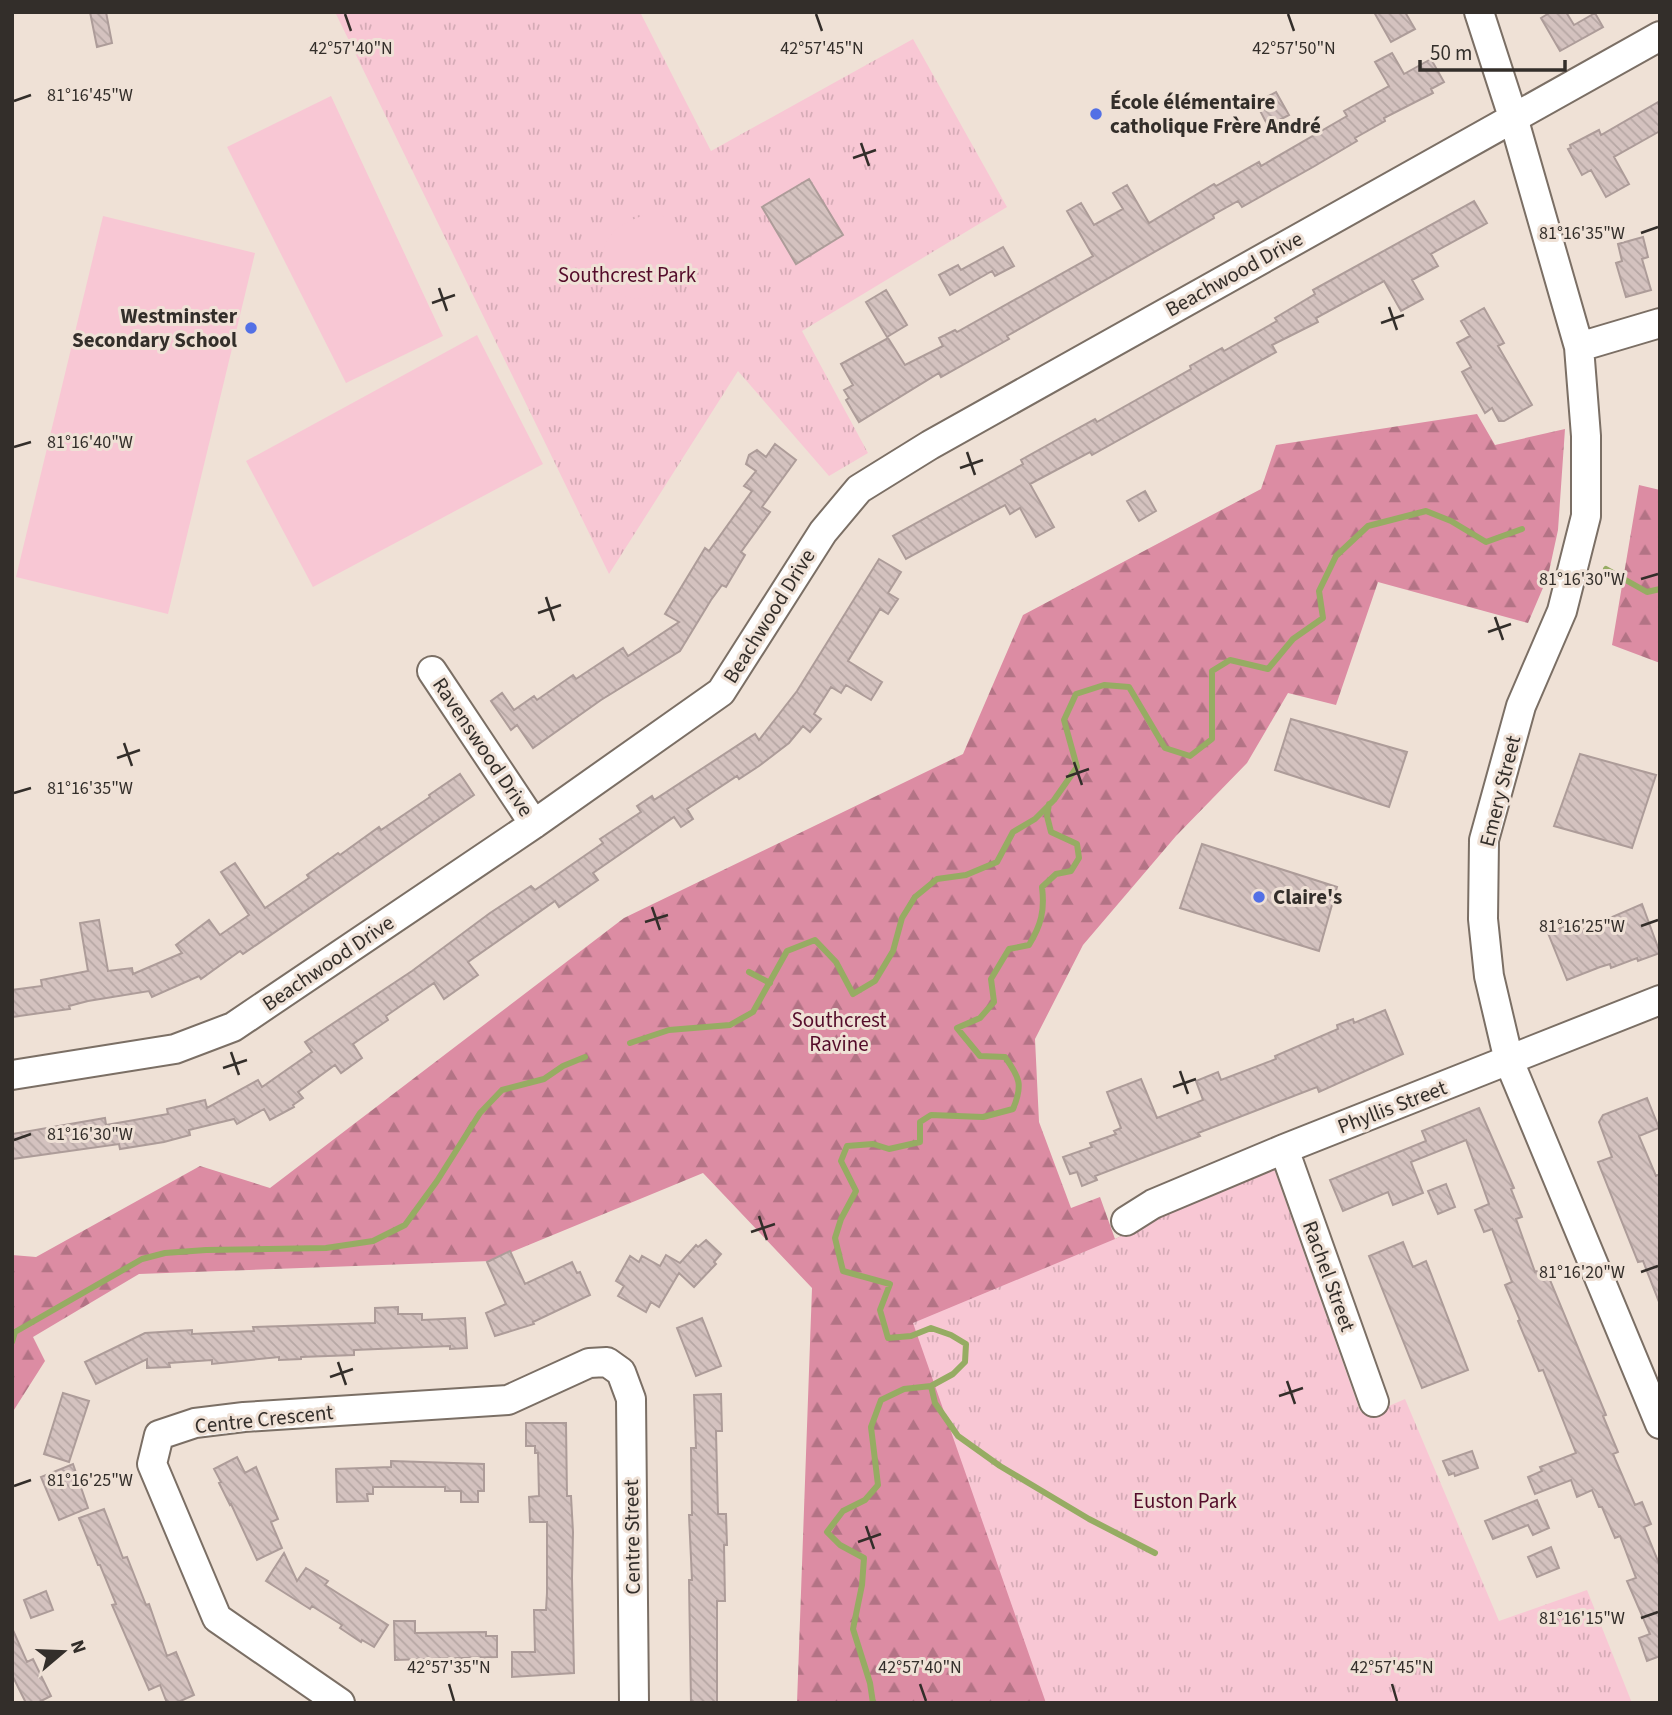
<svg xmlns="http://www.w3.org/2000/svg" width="1672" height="1715" font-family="'Source Sans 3',sans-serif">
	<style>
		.forest { fill: url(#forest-firs) }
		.park { fill: url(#park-tufts) }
		.pitch { fill: #f8c7d4 }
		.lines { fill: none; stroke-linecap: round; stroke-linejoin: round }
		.stream { stroke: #96ac63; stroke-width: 6 }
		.building { fill: url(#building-back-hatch); stroke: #ad9c99; stroke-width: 2 }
		.minor-casing { stroke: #7b6f65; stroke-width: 32 }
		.minor { stroke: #fff; stroke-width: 28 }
		.ticks { fill: none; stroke: #332e2a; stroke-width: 2.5 }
		.poi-dot { fill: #5370e5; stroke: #efe1d6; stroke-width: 2.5 }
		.labels { text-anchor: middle; stroke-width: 6; stroke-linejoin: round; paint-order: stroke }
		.poi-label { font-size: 21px; font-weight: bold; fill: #332e2a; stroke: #efe1d6; text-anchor: start }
		.street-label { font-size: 21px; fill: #332e2a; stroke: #efe1d6 }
		.park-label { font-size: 21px; fill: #540c2a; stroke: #efe1d6 }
		.ticks-label { font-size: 18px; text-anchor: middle; fill: #332e2a; stroke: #efe1d6; stroke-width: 6; stroke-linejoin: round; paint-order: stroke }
	</style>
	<defs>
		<pattern id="forest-firs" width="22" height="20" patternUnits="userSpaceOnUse" patternTransform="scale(1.75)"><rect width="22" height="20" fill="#dc8ca3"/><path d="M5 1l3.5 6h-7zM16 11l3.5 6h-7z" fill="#b37385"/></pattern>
		<pattern id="park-tufts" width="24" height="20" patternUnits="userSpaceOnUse" patternTransform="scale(1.75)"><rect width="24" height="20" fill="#f8c7d4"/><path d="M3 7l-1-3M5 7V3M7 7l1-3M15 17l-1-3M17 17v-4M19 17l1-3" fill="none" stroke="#d5abb6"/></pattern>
		<pattern id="building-back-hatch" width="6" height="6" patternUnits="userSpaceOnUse" patternTransform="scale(1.75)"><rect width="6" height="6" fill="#d4c2bf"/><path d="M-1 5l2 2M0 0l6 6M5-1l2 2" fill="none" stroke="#b6a7a4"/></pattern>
	</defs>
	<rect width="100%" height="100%" fill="#efe1d6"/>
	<!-- forest -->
	<path class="forest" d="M 1477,414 L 1495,445 L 1565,429 L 1558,530 L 1548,576 L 1528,623 L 1378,582 L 1336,705 L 1288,693 L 1247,763 L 1176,836 L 1083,945 L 1035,1039 L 1039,1122 L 1071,1208 L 1100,1197 L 1115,1239 L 1273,1166 L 1246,1703 L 797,1703 L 812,1288 L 703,1173 L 490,1261 L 139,1274 L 33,1337 L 45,1361 L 12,1413 L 12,1255 L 36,1257 L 200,1166 L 270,1188 L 624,918 L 963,754 L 1023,615 L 1261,489 L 1276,445 Z
		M 1639,485 L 1660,490 L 1660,663 L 1612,645 Z"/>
	<!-- park -->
	<path class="park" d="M 343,12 L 640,12 L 711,151 L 913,39 L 1007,207 L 802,331 L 868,453 L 829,476 L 738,371 L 609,574 L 336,14 Z
		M 1273,1166 L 1360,1411 L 1389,1406 L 1405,1399 L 1499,1621 L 1587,1590 L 1632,1703 L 1046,1703 L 913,1323 L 1115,1239 Z"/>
	<!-- pitch -->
	<path class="pitch" d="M 331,96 L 443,336 L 346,383 L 227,147 Z
		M 645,215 L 662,215 L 698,245 L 692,271 C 679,279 663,293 649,297 C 611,307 588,263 612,234 C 620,224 633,219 645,215 Z
		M 103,216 L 255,253 L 168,614 L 16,577 Z
		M 477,335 L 543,464 L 313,587 L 246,461 Z"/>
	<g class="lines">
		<!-- stream -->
		<path class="stream" d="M 1606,569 L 1647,592 L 1660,589
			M 749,972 L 770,983
			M 630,1043 L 669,1030 L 730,1025 L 753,1012 L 787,951 L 815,940 L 836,962 L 853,994 L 875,981 L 893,951 L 902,918 L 915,897 L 937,879 L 966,875 L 997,862 L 1013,832 L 1035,819 L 1054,800 L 1077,767 L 1064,720 L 1076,694 L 1104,685 L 1129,687 L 1165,748 L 1190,756 L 1212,739 L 1212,671 L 1230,660 L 1268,669 L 1293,639 L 1323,618 L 1319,591 L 1336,556 L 1368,526 L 1426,511 L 1451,521 L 1486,542 L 1522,529
			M 12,1342 L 15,1332 L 142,1259 L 165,1253 L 206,1250 L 326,1248 L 373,1241 L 405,1225 L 437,1181 L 480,1113 L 502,1090 L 544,1079 L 563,1066 L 585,1057
			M 931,1386 L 935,1403 L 958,1436 L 1000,1466 L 1089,1519 L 1155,1553
			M 873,1703 L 870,1683 L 853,1629 L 862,1585 L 864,1558 L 840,1545 L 827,1532 L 843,1511 L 865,1500 L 878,1485 L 871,1427 L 881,1400 L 904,1389 L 931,1386 L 953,1374 L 965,1362 L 966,1344 L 951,1335 L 931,1328 L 911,1336 L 888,1338 L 880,1310 L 890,1284 L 843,1271 L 835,1238 L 841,1219 L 856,1191 L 841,1161 L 847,1146 L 873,1144 L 889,1149 L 920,1142 L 920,1122 L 931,1115 L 983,1117 L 1013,1109 C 1023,1085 1020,1078 1005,1057 L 980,1056 L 957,1028 L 980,1018 L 994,1002 L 991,979 L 1009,949 L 1029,945 C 1041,925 1045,911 1042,887 L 1056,874 L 1071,871 L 1079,858 L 1077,844 L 1051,832 L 1047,816 L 1049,804"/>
	</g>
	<!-- building -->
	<path class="building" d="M 90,12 L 106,12 L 112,43 L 97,47 Z
		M 1374,12 L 1405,12 L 1415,29 L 1391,42 Z
		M 1551,12 L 1566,12 L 1574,25 L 1595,13 L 1603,27 L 1560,51 L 1541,18 Z
		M 1392,53 L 1404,74 L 1431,59 L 1444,82 L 1431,89 L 1433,93 L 1384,118 L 1385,121 L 1355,138 L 1357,141 L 1313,167 L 1242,207 L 1238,201 L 1213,215 L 1214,218 L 1007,336 L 1009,339 L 941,377 L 939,373 L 859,422 L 846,400 L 849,398 L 844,390 L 853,385 L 841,364 L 888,338 L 905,365 L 943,346 L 939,338 L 955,330 L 957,332 L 1093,256 L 1067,211 L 1081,203 L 1094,225 L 1123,209 L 1113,193 L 1127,185 L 1149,223 L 1214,184 L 1216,186 L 1259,162 L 1261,166 L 1347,116 L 1344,111 L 1389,86 L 1375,62 Z
		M 1276,92 L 1289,115 L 1268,126 L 1256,103 Z
		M 1660,101 L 1660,131 L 1614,157 L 1629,184 L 1606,197 L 1591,170 L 1582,175 L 1568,149 L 1571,148 L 1570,145 L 1599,130 L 1601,135 Z
		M 809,179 L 843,235 L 796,264 L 762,207 Z
		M 1474,201 L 1487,223 L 1431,254 L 1438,266 L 1412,280 L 1423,299 L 1401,311 L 1384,281 L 1316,318 L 1318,322 L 1272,345 L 1276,352 L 1092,455 L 1090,452 L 1030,484 L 1054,527 L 1036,537 L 1020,508 L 1010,514 L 1005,505 L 906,559 L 893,536 L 1023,464 L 1021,460 L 1062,437 L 1095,419 L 1097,422 L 1191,369 L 1190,366 L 1222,348 L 1224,351 L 1277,321 L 1275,318 L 1315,294 L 1313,290 Z
		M 1643,237 L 1648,257 L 1642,259 L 1651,290 L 1626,297 L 1616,263 L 1622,261 L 1618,244 Z
		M 1003,247 L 1014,266 L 995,276 L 992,271 L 950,295 L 939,275 L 958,265 L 961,270 Z
		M 886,290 L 907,325 L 887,337 L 866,302 Z
		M 1484,308 L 1504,343 L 1498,346 L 1532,405 L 1504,421 L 1499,421 L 1492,408 L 1485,413 L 1462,372 L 1471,367 L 1457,343 L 1470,336 L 1461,321 Z
		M 775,444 L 796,460 L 762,507 L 770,512 L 741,552 L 745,555 L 726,587 L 722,585 L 711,600 L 680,651 L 601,700 L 533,748 L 517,725 L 511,730 L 491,701 L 502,693 L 514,710 L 534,696 L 537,700 L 573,675 L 576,679 L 623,648 L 628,656 L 679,622 L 665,614 L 705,548 L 709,551 L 752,491 L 744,486 L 756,471 L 746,464 L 749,455 L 757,450 L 766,457 Z
		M 1145,491 L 1156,511 L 1139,521 L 1127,501 Z
		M 879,559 L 901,572 L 888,593 L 898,599 L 888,614 L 880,609 L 848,661 L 882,682 L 871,700 L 846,685 L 841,693 L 831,687 L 814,714 L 821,719 L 810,732 L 803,726 L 789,743 L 759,766 L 739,779 L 737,776 L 687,809 L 693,819 L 681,827 L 674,817 L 593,873 L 598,880 L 559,907 L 555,901 L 468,962 L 478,975 L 444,999 L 434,983 L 386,1016 L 388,1020 L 353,1044 L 362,1058 L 341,1073 L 335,1065 L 298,1092 L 303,1098 L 293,1105 L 294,1107 L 270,1120 L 264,1109 L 237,1124 L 234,1119 L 189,1130 L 190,1135 L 164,1142 L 120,1149 L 119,1144 L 12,1159 L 12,1134 L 105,1118 L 106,1125 L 168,1114 L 167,1109 L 205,1100 L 207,1108 L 258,1080 L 262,1087 L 312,1052 L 305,1042 L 412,971 L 490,913 L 531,886 L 535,890 L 603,843 L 600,839 L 641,812 L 637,806 L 652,796 L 654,800 L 755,734 L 759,740 L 797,691 Z
		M 1291,719 L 1407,752 L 1389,807 L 1275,770 Z
		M 1580,754 L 1656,775 L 1632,848 L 1554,826 Z
		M 460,774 L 474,795 L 243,954 L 240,951 L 201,979 L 199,976 L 152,997 L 149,991 L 88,1001 L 69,1006 L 70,1009 L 12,1017 L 12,990 L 42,986 L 41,980 L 88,971 L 80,923 L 99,920 L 108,971 L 132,968 L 133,974 L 182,953 L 176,945 L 209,920 L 220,935 L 249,915 L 221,872 L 235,863 L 265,908 L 309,878 L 307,875 L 338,853 L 340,855 L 379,827 L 381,830 L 430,797 L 429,795 Z
		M 1202,844 L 1337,887 L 1319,951 L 1180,908 Z
		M 1642,904 L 1660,953 L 1638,961 L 1637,958 L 1611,968 L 1610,964 L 1600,967 L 1567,980 L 1548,933 L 1576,922 L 1580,931 Z
		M 1385,1010 L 1403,1054 L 1319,1092 L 1317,1087 L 1198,1133 L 1200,1136 L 1095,1176 L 1097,1180 L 1082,1186 L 1077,1172 L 1070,1174 L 1063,1157 L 1092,1147 L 1090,1143 L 1116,1134 L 1114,1131 L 1121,1128 L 1107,1092 L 1141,1079 L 1157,1118 L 1203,1100 L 1196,1081 L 1218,1072 L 1221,1080 L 1276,1059 L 1275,1056 L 1338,1029 L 1337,1025 L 1353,1019 L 1354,1023 Z
		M 1647,1098 L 1659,1128 L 1639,1136 L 1656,1176 L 1660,1174 L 1659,1302 L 1643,1261 L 1638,1262 L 1598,1162 L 1612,1157 L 1599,1122 L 1603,1115 Z
		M 1479,1108 L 1514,1188 L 1511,1189 L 1522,1217 L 1516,1219 L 1535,1272 L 1545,1268 L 1606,1415 L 1603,1416 L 1618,1452 L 1613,1454 L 1635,1505 L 1642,1502 L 1651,1524 L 1644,1527 L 1660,1566 L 1660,1656 L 1647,1661 L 1639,1638 L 1650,1634 L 1627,1581 L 1636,1578 L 1620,1536 L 1615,1538 L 1602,1507 L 1599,1507 L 1592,1490 L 1577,1497 L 1571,1480 L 1535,1494 L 1528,1477 L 1542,1471 L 1540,1467 L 1576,1453 L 1543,1370 L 1539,1371 L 1518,1321 L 1520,1320 L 1505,1285 L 1512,1282 L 1492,1229 L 1484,1232 L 1475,1210 L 1489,1204 L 1466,1140 L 1411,1162 L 1423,1193 L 1393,1205 L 1388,1192 L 1343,1211 L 1330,1180 L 1426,1141 L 1422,1131 Z
		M 1446,1184 L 1455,1207 L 1438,1214 L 1428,1191 Z
		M 706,1240 L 721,1254 L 714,1262 L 716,1264 L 694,1287 L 679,1273 L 659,1307 L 651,1302 L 646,1312 L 618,1296 L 624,1286 L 616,1281 L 630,1256 L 639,1262 L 642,1256 L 660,1266 L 666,1255 L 680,1263 L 696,1245 L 698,1247 Z
		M 1403,1242 L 1413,1267 L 1426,1261 L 1468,1370 L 1422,1388 L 1369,1256 Z
		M 510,1251 L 525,1284 L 572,1262 L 577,1273 L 580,1272 L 590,1295 L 533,1322 L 534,1324 L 495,1336 L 486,1313 L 506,1304 L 487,1262 Z
		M 398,1307 L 398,1314 L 422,1314 L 422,1320 L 465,1318 L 467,1348 L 450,1349 L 450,1346 L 354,1350 L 354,1355 L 301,1357 L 301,1359 L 279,1360 L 279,1357 L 212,1364 L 212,1360 L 169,1363 L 170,1367 L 147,1368 L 147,1359 L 96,1384 L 85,1362 L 145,1333 L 192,1330 L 192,1334 L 254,1331 L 253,1327 L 375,1323 L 375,1308 Z
		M 702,1318 L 721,1366 L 696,1376 L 677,1328 Z
		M 63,1393 L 89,1401 L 69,1462 L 44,1454 Z
		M 721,1394 L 722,1431 L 716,1431 L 718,1514 L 726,1514 L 727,1545 L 724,1545 L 725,1601 L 717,1601 L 717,1703 L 691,1703 L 689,1580 L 692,1580 L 689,1515 L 692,1515 L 691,1448 L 696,1448 L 694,1395 Z
		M 526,1423 L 566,1423 L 567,1496 L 571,1496 L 573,1532 L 572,1578 L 574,1673 L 512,1677 L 512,1652 L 535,1652 L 534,1610 L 546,1610 L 547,1593 L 547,1522 L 530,1522 L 529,1497 L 539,1496 L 538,1453 L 535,1453 L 535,1446 L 526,1446 Z
		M 1472,1451 L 1478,1468 L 1455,1476 L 1454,1473 L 1449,1475 L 1443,1461 Z
		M 237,1457 L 245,1473 L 256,1467 L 278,1519 L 271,1522 L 282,1548 L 257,1560 L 231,1504 L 230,1505 L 219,1483 L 221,1482 L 214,1469 Z
		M 391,1461 L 484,1464 L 484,1491 L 478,1491 L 478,1502 L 461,1502 L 461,1491 L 445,1491 L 445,1487 L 373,1487 L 373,1494 L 367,1494 L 368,1501 L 337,1502 L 336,1469 L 391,1467 Z
		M 73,1464 L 88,1508 L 59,1520 L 41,1477 Z
		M 1537,1500 L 1549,1528 L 1533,1535 L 1528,1525 L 1493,1539 L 1485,1521 Z
		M 104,1509 L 123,1558 L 127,1557 L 146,1605 L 149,1604 L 167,1656 L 176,1652 L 194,1695 L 176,1703 L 167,1703 L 160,1685 L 149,1690 L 112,1605 L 116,1604 L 100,1565 L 98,1565 L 79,1518 Z
		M 1551,1547 L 1559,1568 L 1537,1577 L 1528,1557 Z
		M 284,1553 L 297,1581 L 306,1568 L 328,1581 L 325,1585 L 388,1625 L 374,1647 L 362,1640 L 361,1642 L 340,1628 L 342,1625 L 312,1606 L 310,1609 L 266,1581 Z
		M 46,1591 L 53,1610 L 31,1618 L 24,1600 Z
		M 394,1621 L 415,1621 L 415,1633 L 486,1632 L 486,1636 L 497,1636 L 497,1657 L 395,1660 Z
		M 12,1628 L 27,1662 L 33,1659 L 51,1696 L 37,1703 L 26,1703 L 12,1675 Z"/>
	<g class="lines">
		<!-- minor casing -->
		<g class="minor-casing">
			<path id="minor" d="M 1479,12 L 1513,117 L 1579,347 L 1586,436 L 1586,516 L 1562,611 L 1521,706 L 1484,840 L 1483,919 L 1489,976 L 1509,1061 L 1660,1424
				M 1579,347 L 1660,323
				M 432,671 L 534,824
				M 12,1075 L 175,1049 L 233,1027 L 534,824 L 721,692 L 823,532 L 859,489 L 930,445 L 1660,36
				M 1284,1149 L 1374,1402
				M 1126,1221 L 1153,1204 L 1284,1149 L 1660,1000
				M 340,1703 L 217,1618 L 152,1464 L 159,1435 L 195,1423 L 244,1417 L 508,1400 L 589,1363 L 607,1362 L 621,1372 L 631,1399 L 634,1703"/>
		</g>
		<!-- minor -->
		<use href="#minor" class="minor"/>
	</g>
	<!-- ticks -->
	<path class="ticks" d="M 345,14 L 351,31M 816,14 L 822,31M 1288,14 L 1294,31M 14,101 L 31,95M 861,143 L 869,166M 853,158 L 876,150M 1641,233 L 1658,227M 439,288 L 447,311M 432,303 L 455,295M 1389,307 L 1397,330M 1381,323 L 1404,315M 14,447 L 31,442M 967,452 L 975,475M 960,468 L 983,460M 1641,579 L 1658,574M 546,597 L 554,621M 538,613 L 561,605M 1495,617 L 1503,640M 1488,632 L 1511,624M 124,743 L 132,766M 117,758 L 140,750M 1074,762 L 1082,785M 1066,777 L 1089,769M 14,793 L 31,788M 652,907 L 660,930M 645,922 L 668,915M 1641,926 L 1658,920M 231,1052 L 239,1075M 223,1068 L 247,1060M 1180,1071 L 1188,1094M 1173,1087 L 1196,1079M 14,1140 L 31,1134M 759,1216 L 767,1240M 751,1232 L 775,1224M 1641,1272 L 1658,1266M 338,1362 L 346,1385M 330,1377 L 353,1369M 1287,1381 L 1295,1404M 1279,1396 L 1303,1388M 14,1486 L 31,1480M 866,1526 L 874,1549M 858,1542 L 881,1534M 1641,1618 L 1658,1612M 449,1684 L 454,1701M 920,1684 L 926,1701M 1392,1684 L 1397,1701"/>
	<!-- markers -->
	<g class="poi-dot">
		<circle cx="1096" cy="114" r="7"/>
		<circle cx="251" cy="328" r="7"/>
		<circle cx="1259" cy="897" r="7"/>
	</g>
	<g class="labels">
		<!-- poi labels -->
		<g class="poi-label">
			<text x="1110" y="109">École élémentaire<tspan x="1110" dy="24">catholique Frère André</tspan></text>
			<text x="237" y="323" text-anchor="end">Westminster<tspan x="237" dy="24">Secondary School</tspan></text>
			<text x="1273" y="904">Claire's</text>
		</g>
		<!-- street labels -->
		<g class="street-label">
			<text transform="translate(1234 274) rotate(-29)" y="7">Beachwood Drive</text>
			<text transform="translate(769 616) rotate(-58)" y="7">Beachwood Drive</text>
			<text transform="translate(483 747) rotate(56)" y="7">Ravenswood Drive</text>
			<text transform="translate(1500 791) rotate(-76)" y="7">Emery Street</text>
			<text transform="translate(328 963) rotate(-34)" y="7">Beachwood Drive</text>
			<text transform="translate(1392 1107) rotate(-21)" y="7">Phyllis Street</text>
			<text transform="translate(1329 1276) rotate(70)" y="7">Rachel Street</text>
			<text transform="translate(264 1419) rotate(-6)" y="7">Centre Crescent</text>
			<text transform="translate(632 1537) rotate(-91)" y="7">Centre Street</text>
		</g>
		<!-- park labels -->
		<g class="park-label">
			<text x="627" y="282">Southcrest Park</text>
			<text x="839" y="1027">Southcrest<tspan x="839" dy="24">Ravine</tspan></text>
			<text x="1185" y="1508">Euston Park</text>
		</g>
	</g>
	<g class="ticks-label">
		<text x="351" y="54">42°57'40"N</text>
		<text x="822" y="54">42°57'45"N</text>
		<text x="1294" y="54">42°57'50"N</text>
		<text x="90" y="101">81°16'45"W</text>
		<text x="1582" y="239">81°16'35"W</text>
		<text x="90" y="448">81°16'40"W</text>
		<text x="1582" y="585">81°16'30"W</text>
		<text x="90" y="794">81°16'35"W</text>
		<text x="1582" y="932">81°16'25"W</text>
		<text x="90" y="1140">81°16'30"W</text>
		<text x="1582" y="1278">81°16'20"W</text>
		<text x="90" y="1486">81°16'25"W</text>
		<text x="1582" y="1624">81°16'15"W</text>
		<text x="449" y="1673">42°57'35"N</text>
		<text x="920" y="1673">42°57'40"N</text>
		<text x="1392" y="1673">42°57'45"N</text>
	</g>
	<!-- border -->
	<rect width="1672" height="1715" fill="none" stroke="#332e2a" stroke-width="28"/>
	<!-- north arrow -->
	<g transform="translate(63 1652) rotate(71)" stroke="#efe1d6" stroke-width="5" paint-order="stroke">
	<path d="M0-5L12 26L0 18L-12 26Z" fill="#332e2a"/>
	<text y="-10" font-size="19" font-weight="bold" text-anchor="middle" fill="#332e2a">N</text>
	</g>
	<!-- scale -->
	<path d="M1420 60v10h145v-10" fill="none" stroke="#332e2a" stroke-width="3.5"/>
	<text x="1430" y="60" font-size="21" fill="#332e2a" stroke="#efe1d6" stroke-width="5" paint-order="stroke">50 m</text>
</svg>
